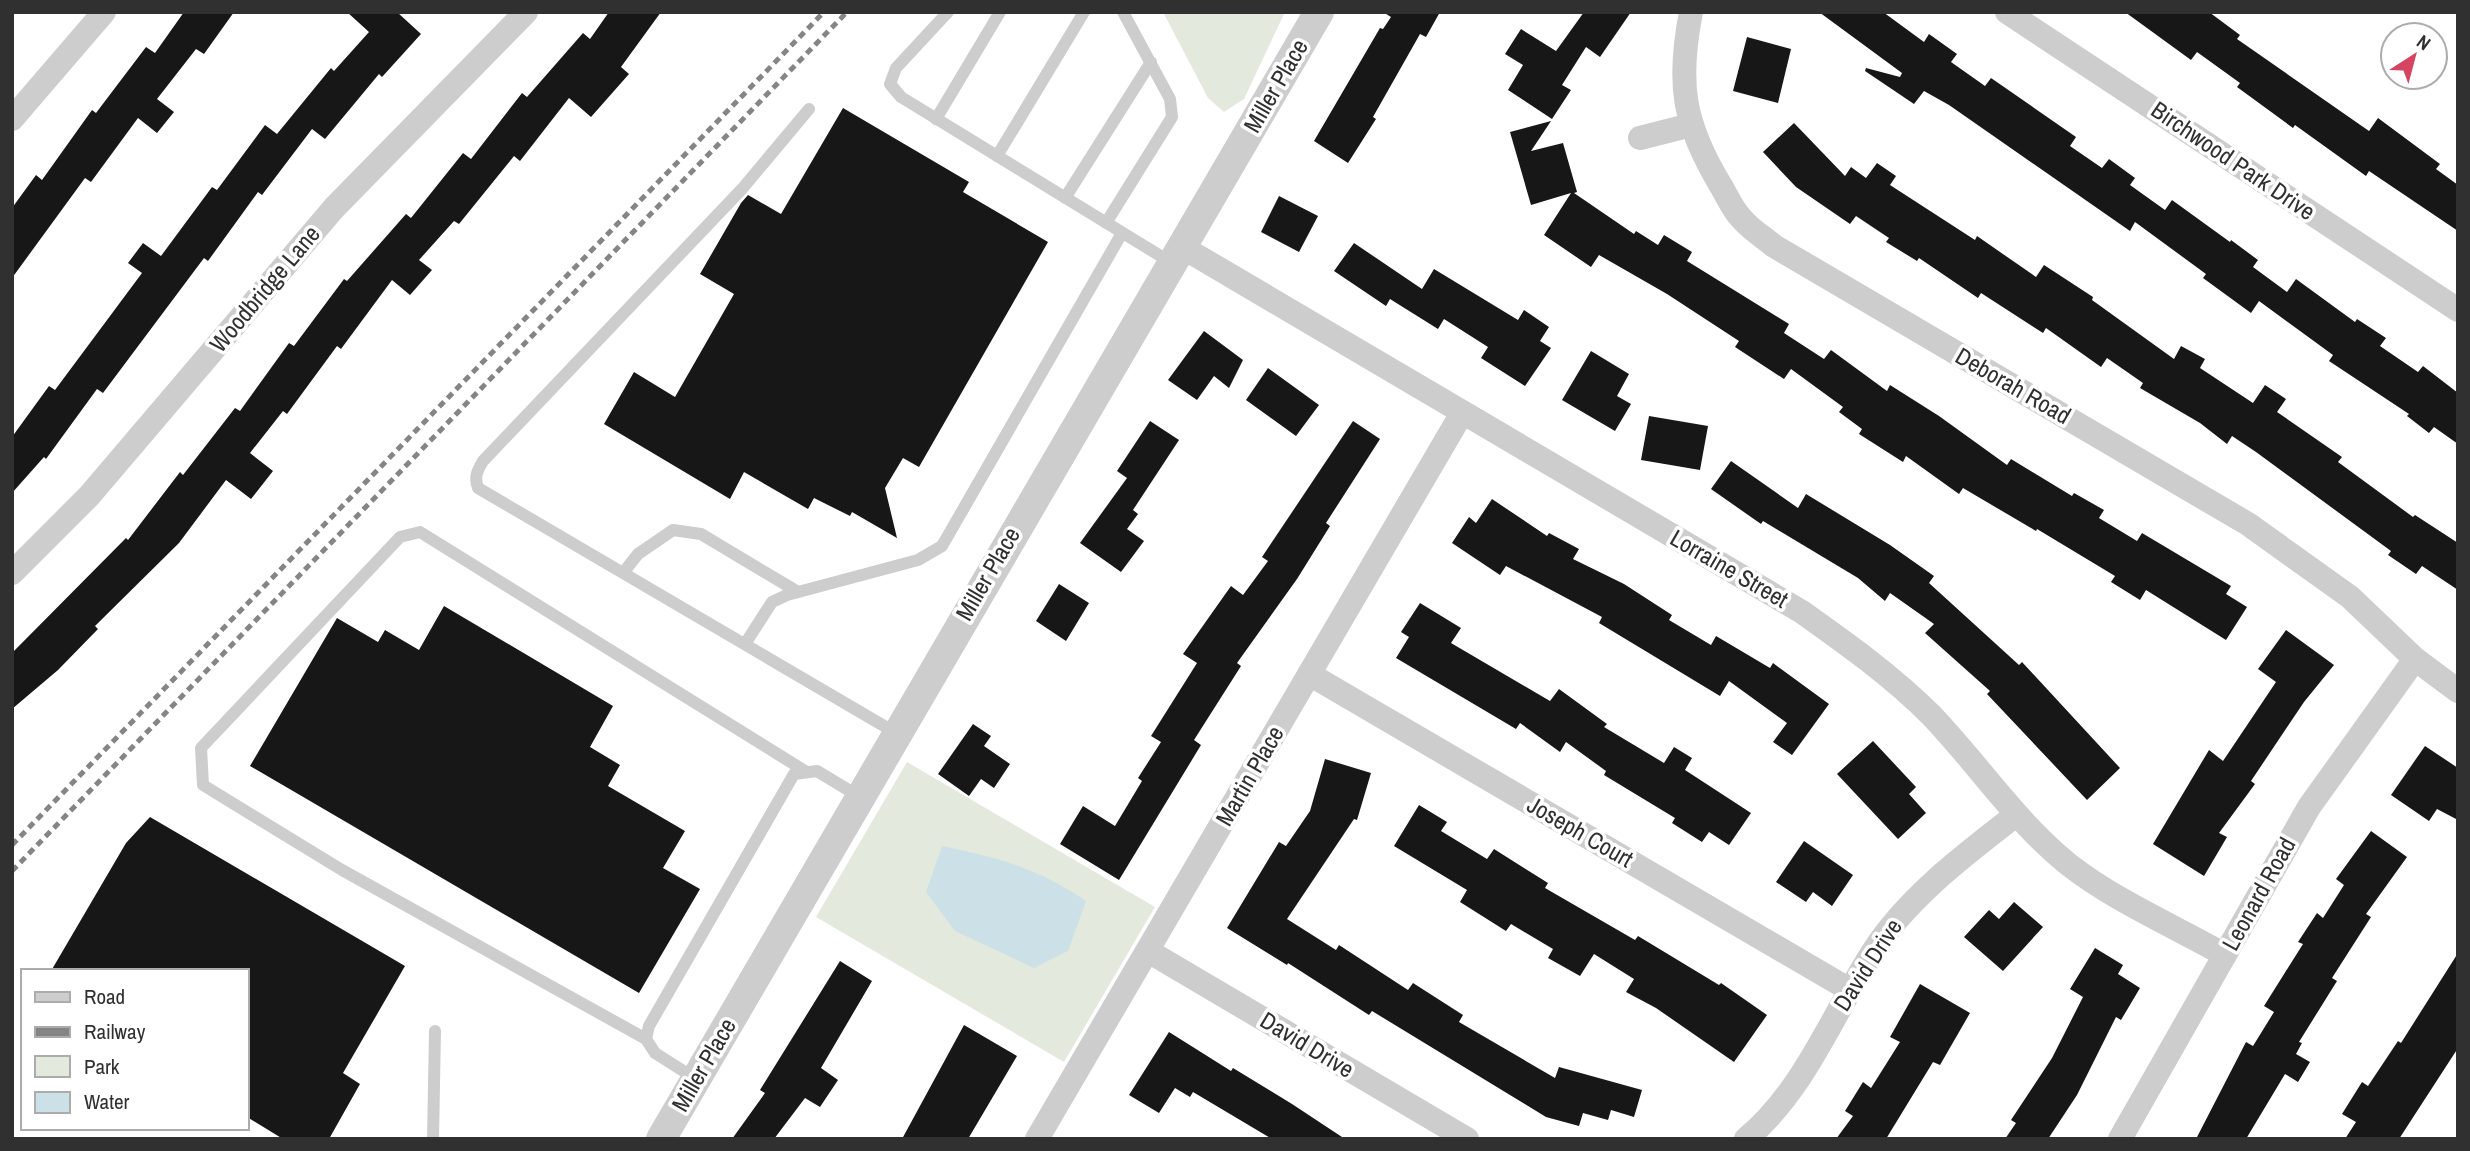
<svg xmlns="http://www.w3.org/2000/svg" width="2470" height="1151" font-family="'Archivo Narrow',sans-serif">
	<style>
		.green { fill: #e4e9dd }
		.water { fill: #cbe0e7 }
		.building { fill: #171717 }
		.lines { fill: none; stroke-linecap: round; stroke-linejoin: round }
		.service { stroke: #cdcdcd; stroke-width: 12 }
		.minor { stroke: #cdcdcd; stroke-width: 24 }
		.tertiary { stroke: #cdcdcd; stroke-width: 30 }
		.rail { stroke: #858585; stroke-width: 5; stroke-dasharray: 7 5; stroke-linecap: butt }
		.labels { text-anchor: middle; stroke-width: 7; stroke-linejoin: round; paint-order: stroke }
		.street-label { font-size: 24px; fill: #303030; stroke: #fff }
	</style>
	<rect width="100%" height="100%" fill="#fff"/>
	<!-- green -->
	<path class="green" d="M 1163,12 L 1285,12 L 1244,99 L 1224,112 L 1208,98 Z
		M 907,762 L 1155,907 L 1064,1062 L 816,917 Z"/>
	<!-- water -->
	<path class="water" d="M 942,846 C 999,858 1038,868 1086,901 L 1068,951 L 1034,968 L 955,931 L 926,892 Z"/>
	<!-- building -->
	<path class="building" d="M 184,12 L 234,12 L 204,54 L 196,49 L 157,99 L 174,112 L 157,133 L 138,118 L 91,182 L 85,178 L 12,278 L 12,208 L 36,175 L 42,180 L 92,110 L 96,113 L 146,47 L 155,53 Z
		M 347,12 L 397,12 L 421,34 L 382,77 L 379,74 L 325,139 L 312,129 L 262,195 L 258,192 L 208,261 L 204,258 L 103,393 L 97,389 L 46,459 L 44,457 L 12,493 L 12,437 L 49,386 L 55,390 L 142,273 L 128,263 L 143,243 L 161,256 L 212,187 L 217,190 L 265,125 L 277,134 L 331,68 L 334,71 L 369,32 Z
		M 609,12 L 661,12 L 621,67 L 629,74 L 591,117 L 569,98 L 520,161 L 514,156 L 459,224 L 454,221 L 419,260 L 432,270 L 410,295 L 392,280 L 341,349 L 337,346 L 287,414 L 283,411 L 250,453 L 273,471 L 251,499 L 226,480 L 179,543 L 95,626 L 98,629 L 58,670 L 12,709 L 12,653 L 126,538 L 128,540 L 180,472 L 183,475 L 235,408 L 240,411 L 289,343 L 294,346 L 344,279 L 347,281 L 406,214 L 411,218 L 463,153 L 471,159 L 522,93 L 527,97 L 583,33 L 590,39 Z
		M 1383,12 L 1440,12 L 1426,37 L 1420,34 L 1373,117 L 1376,119 L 1348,163 L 1314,141 L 1380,28 L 1383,29 L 1391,17 Z
		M 1584,12 L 1631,12 L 1600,57 L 1586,47 L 1562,85 L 1571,90 L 1552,119 L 1508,90 L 1523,65 L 1505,54 L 1521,29 L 1556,51 Z
		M 1819,12 L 1883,12 L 1924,42 L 1929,34 L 1957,54 L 1951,62 L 1985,86 L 1991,78 L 2076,137 L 2070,146 L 2102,168 L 2109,159 L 2135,178 L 2130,185 L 2165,210 L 2172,200 L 2230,242 L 2231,240 L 2258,260 L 2253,267 L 2287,292 L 2296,279 L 2355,322 L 2357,319 L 2386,338 L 2380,346 L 2418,372 L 2423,366 L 2458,393 L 2458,444 L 2434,427 L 2429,433 L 2407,416 L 2409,414 L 2329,361 L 2333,355 L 2259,301 L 2251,313 L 2203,278 L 2206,274 L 2135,222 L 2130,231 L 1949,105 L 1924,91 L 1914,104 L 1865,71 L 1866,68 L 1900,77 L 1902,73 Z
		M 2125,12 L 2209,12 L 2240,35 L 2237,39 L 2369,131 L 2378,118 L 2440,164 L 2436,169 L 2458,185 L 2458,231 L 2369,171 L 2366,176 L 2295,125 L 2293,128 L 2237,87 L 2240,83 L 2197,52 L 2191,60 Z
		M 1747,37 L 1791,49 L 1778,103 L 1733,91 Z
		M 843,108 L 969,182 L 963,192 L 1048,242 L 919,467 L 903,458 L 885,488 L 897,538 L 852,512 L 850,516 L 814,498 L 808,509 L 744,472 L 730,499 L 604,424 L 634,372 L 675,397 L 734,294 L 700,274 L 741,203 L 748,195 L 781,214 Z
		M 1551,121 L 1531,151 L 1563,143 L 1577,192 L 1574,193 L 1634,234 L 1636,231 L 1658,245 L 1664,235 L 1692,252 L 1687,261 L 1789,324 L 1784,333 L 1824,359 L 1831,350 L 1887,391 L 1890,385 L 1939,416 L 2007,465 L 2011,459 L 2072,496 L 2074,493 L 2104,510 L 2099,518 L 2137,541 L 2142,533 L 2231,586 L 2226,594 L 2247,607 L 2226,640 L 2146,590 L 2140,600 L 2111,582 L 2115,576 L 2037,529 L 2036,531 L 1963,488 L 1959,494 L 1906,456 L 1903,462 L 1859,434 L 1862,429 L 1839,412 L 1843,407 L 1791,369 L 1784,379 L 1735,347 L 1739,341 L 1667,294 L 1599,255 L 1591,267 L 1544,235 L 1571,193 L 1531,205 L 1510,132 Z
		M 1794,123 L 1845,176 L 1851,167 L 1866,178 L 1877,163 L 1896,176 L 1890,185 L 1975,240 L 1977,236 L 2036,277 L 2044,265 L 2093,297 L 2092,300 L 2174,359 L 2181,346 L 2205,359 L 2200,368 L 2253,403 L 2265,385 L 2286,399 L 2277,412 L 2342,457 L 2338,462 L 2413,517 L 2415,515 L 2458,543 L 2458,590 L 2422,566 L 2416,574 L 2388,555 L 2391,551 L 2256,452 L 2232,436 L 2227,444 L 2200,423 L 2140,388 L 2143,383 L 2107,358 L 2101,367 L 2046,328 L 2043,333 L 1981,293 L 1978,298 L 1919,258 L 1917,261 L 1886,242 L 1889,238 L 1856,216 L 1850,224 L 1796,187 L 1763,152 Z
		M 1279,196 L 1318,216 L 1299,252 L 1261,232 Z
		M 1354,243 L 1422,289 L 1434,269 L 1518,320 L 1524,310 L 1549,327 L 1540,341 L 1551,348 L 1525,386 L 1481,358 L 1488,347 L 1444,319 L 1438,329 L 1390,299 L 1386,306 L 1334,271 Z
		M 1204,331 L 1243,360 L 1229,388 L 1214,376 L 1197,400 L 1168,380 Z
		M 1591,351 L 1629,374 L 1617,396 L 1631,404 L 1615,431 L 1562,400 Z
		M 1268,368 L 1319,405 L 1296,436 L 1246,400 Z
		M 1649,416 L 1708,426 L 1700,470 L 1641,460 Z
		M 1150,421 L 1179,440 L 1133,510 L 1138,514 L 1127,529 L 1144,541 L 1121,572 L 1080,543 L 1127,478 L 1117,471 Z
		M 1353,421 L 1380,439 L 1326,523 L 1330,526 L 1297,579 L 1237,663 L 1241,666 L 1194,740 L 1201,745 L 1119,880 L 1060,844 L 1083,806 L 1115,826 L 1142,781 L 1138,778 L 1161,742 L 1151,736 L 1197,663 L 1183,654 L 1231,586 L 1243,595 L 1268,561 L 1262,557 Z
		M 1731,461 L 1798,508 L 1806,494 L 1890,545 L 1934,576 L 1929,583 L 2019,665 L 2022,662 L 2120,768 L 2087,800 L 1987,694 L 1990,691 L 1925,633 L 1934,624 L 1890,593 L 1885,601 L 1858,578 L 1763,521 L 1761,524 L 1711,489 Z
		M 1492,499 L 1547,536 L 1549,533 L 1579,549 L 1573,559 L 1624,584 L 1672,615 L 1669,620 L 1711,645 L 1716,636 L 1770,668 L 1773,663 L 1829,704 L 1792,755 L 1773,742 L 1787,723 L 1729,681 L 1720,696 L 1599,623 L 1602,617 L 1506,566 L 1500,575 L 1452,543 L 1469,517 L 1476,523 Z
		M 1059,584 L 1089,603 L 1066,641 L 1036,621 Z
		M 1420,603 L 1461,628 L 1451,643 L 1550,701 L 1559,689 L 1607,724 L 1604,727 L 1664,763 L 1674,747 L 1692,758 L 1685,770 L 1751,813 L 1729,845 L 1709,832 L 1702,842 L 1672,823 L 1675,818 L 1604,775 L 1606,771 L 1566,742 L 1560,752 L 1520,723 L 1516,729 L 1396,658 L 1409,637 L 1401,632 Z
		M 444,606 L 613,706 L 590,747 L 620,765 L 608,786 L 685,831 L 663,868 L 700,889 L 639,993 L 250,766 L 337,618 L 378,642 L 385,630 L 419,650 Z
		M 2286,630 L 2334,665 L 2304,702 L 2251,781 L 2255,784 L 2219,833 L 2227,837 L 2204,876 L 2153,844 L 2209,750 L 2223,761 L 2276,682 L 2258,669 Z
		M 973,724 L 991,736 L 984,746 L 1010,764 L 994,788 L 981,779 L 969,796 L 938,774 Z
		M 1873,741 L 1916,787 L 1909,794 L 1926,813 L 1898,839 L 1837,774 Z
		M 2425,746 L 2458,768 L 2458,820 L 2437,809 L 2429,821 L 2391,795 Z
		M 1325,759 L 1371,773 L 1357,820 L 1354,819 L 1287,919 L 1336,950 L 1339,945 L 1408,990 L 1413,983 L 1463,1015 L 1459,1022 L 1555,1078 L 1559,1067 L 1642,1090 L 1634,1117 L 1611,1110 L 1608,1120 L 1583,1113 L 1579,1126 L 1546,1117 L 1372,1011 L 1369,1015 L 1288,963 L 1287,965 L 1227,928 L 1279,842 L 1286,846 L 1310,811 Z
		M 1419,805 L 1447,822 L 1441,831 L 1487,859 L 1494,849 L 1548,883 L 1545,888 L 1635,940 L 1638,936 L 1719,985 L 1721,983 L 1767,1015 L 1734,1062 L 1656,1008 L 1626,992 L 1634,979 L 1594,954 L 1580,976 L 1548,958 L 1553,949 L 1511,924 L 1506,931 L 1460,902 L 1467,890 L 1394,846 Z
		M 150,817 L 405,966 L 343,1073 L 360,1084 L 329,1139 L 283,1139 L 247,1117 L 247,971 L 51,971 L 126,843 Z
		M 2371,831 L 2407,857 L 2366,914 L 2371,917 L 2332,978 L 2337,981 L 2299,1042 L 2302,1043 L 2296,1054 L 2310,1062 L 2298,1082 L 2285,1074 L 2246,1139 L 2196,1139 L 2246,1042 L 2253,1046 L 2274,1012 L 2264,1006 L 2303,944 L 2298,942 L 2317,913 L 2323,918 L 2344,885 L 2336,879 Z
		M 1804,841 L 1853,875 L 1832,906 L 1813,892 L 1806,902 L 1776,882 Z
		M 2014,902 L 2043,927 L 2003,971 L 1964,937 L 1989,910 L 1999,919 Z
		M 2095,948 L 2123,965 L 2118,974 L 2140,988 L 2121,1020 L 2116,1017 L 2077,1095 L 2048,1139 L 2005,1139 L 2016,1123 L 2011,1120 L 2052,1058 L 2083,997 L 2070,989 Z
		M 2458,953 L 2458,1048 L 2399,1139 L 2345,1139 L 2356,1122 L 2342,1114 L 2362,1082 L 2368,1086 L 2398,1041 L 2401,1043 Z
		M 840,961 L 872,981 L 821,1068 L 838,1080 L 820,1107 L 805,1098 L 774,1139 L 732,1139 L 765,1093 L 760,1090 Z
		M 1920,984 L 1970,1013 L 1940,1065 L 1933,1062 L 1886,1139 L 1836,1139 L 1853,1116 L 1845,1111 L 1863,1082 L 1871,1088 L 1900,1042 L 1890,1037 Z
		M 964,1025 L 1017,1056 L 968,1139 L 902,1139 Z
		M 1169,1032 L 1231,1071 L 1233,1068 L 1292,1104 L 1345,1139 L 1272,1139 L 1193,1092 L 1190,1097 L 1175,1088 L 1159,1113 L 1129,1095 Z"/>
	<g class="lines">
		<!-- service -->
		<path class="service" d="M 948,12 L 896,68 L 890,84 L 901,97 L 1172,263
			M 809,109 L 742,189 L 483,461 C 477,471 474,477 478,488 L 896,733
			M 936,119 L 1000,12
			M 997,156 L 1084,12
			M 1065,198 L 1151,62
			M 1106,223 L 1172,117 L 1170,99 L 1123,12
			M 623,573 L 638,554 L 673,530 L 701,534 L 798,592
			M 745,644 L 772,602 L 787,595 L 918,560 L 942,546 L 1122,233
			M 646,1039 L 342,870 L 203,785 L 201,748 L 400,537 L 420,532 L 805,771
			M 696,1079 L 655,1053 L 646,1039 L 649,1026 L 794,774 L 817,771 L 860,797
			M 433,1139 L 435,1031"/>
		<!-- minor -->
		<path class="minor" d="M 1691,12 C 1677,84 1683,123 1721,186 C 1727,196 1733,210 1741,218 C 1750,229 1763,237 1774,246 L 2248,524 L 2350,597 L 2415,659 L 2458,691
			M 2007,12 L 2458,310
			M 12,119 L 104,12
			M 1640,138 L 1691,125
			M 1182,247 L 1802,612 C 1847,644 1892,676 1931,715 C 1978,764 2015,821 2068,864 C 2115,901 2174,926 2225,955
			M 12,573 L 89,496 L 334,208 L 526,12
			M 1309,674 L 1850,990
			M 1148,951 L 1467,1139
			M 1037,1139 L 1462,413
			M 1746,1139 C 1805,1090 1833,1013 1874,950 C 1909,896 1966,854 2016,815
			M 2120,1139 L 2309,807 L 2415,659"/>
		<!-- tertiary -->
		<path class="tertiary" d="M 661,1139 L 1319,12"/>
		<!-- rail -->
		<path class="rail" d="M 12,845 L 824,12
			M 12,871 L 847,12"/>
	</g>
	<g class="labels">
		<!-- street labels -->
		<g class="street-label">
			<text transform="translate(1276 86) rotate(-60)" y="8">Miller Place</text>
			<text transform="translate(2233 161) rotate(34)" y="8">Birchwood Park Drive</text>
			<text transform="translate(265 289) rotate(-50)" y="8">Woodbridge Lane</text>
			<text transform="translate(2013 386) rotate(30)" y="8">Deborah Road</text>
			<text transform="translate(1729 569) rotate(30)" y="8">Lorraine Street</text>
			<text transform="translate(988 574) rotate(-60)" y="8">Miller Place</text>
			<text transform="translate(1250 776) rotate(-60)" y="8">Martin Place</text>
			<text transform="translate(1580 832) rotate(30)" y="8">Joseph Court</text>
			<text transform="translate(2259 894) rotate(-61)" y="8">Leonard Road</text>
			<text transform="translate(1868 965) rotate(-57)" y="8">David Drive</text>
			<text transform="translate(1307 1045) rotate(31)" y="8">David Drive</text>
			<text transform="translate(704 1065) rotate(-60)" y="8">Miller Place</text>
		</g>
	</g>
	<!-- border -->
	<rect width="2470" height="1151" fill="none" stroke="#303030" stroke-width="28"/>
	<!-- legend -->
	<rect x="21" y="969" width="228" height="161" fill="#ffffff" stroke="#acacac" stroke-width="2"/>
	<rect x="35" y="992" width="35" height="10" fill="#cdcdcd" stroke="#acacac" stroke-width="2"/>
	<text x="84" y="1004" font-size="21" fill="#303030">Road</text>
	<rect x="35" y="1027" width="35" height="10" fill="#858585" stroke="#acacac" stroke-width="2"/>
	<text x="84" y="1039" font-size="21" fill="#303030">Railway</text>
	<rect x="35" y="1056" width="35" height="21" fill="#e4e9dd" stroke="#acacac" stroke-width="2"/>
	<text x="84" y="1074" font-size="21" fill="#303030">Park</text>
	<rect x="35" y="1092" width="35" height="21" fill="#cbe0e7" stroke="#acacac" stroke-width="2"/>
	<text x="84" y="1109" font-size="21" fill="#303030">Water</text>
	<!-- north arrow -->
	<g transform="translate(2414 56) rotate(36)"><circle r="33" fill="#ffffff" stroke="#acacac" stroke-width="2"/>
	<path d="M0-5L12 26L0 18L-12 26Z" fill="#d54460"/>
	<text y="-10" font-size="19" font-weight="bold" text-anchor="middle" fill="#303030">N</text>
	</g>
</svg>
